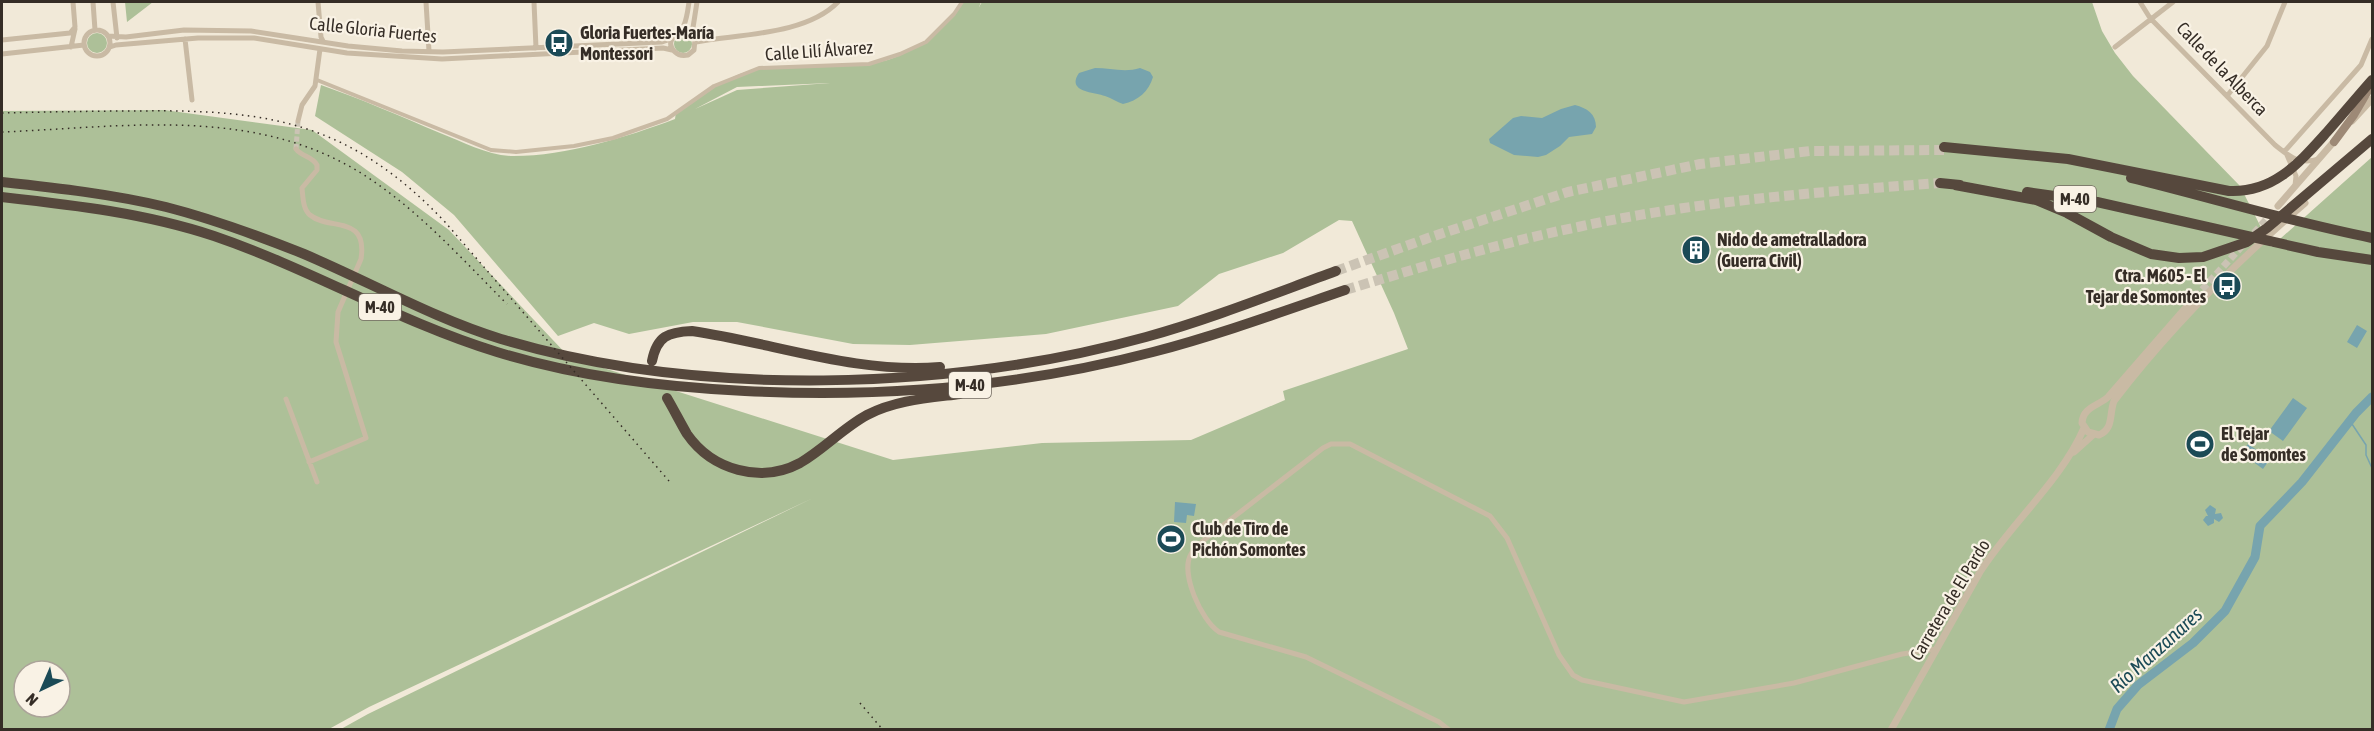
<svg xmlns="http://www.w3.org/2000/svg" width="2374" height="731" font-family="'Asap Condensed',sans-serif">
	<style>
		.green { fill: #adc098; fill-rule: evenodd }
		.water { fill: #77a4ae }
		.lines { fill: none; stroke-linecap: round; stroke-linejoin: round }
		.stream { stroke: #77a4ae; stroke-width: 1.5 }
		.river { stroke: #77a4ae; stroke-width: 9 }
		.minor-tunnel { stroke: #cbc3b4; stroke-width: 5; stroke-dasharray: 5 2.5; stroke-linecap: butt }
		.tertiary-tunnel { stroke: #cbc3b4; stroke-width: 7; stroke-dasharray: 7 3.5; stroke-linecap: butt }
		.motorway-tunnel { stroke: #cbc3b4; stroke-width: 10; stroke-dasharray: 10 5; stroke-linecap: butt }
		.pedestrian { stroke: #c9baa4; stroke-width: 4 }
		.minor { stroke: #c9baa4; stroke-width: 5 }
		.tertiary { stroke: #c9baa4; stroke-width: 7 }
		.secondary { stroke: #9d8976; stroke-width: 8 }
		.motorway { stroke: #56483d; stroke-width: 10 }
		.rail { stroke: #352d26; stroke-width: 1.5; stroke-dasharray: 1.5 4.5; stroke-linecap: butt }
		.labels { text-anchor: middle; stroke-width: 4.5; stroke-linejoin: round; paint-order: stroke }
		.shield { fill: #f9f2e5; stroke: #70685f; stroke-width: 1.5 }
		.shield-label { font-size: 16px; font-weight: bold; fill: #352d26 }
		.street-label { font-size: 18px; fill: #352d26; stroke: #f9f2e5 }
		.poi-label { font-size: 18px; font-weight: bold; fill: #352d26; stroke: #f9f2e5; text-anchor: start }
		.water-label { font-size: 20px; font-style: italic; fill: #1b4a56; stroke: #f9f2e5 }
	</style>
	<rect width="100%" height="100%" fill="#f1e9d8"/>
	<!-- green -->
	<path class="green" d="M 125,2 L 153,2 L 127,22 Z
		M 962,2 L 981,2 L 979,7 L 982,2 L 2092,2 L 2102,31 L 2115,53 L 2133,76 L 2240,186 L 2271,247 L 2372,157 L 2372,729 L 341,729 L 368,714 L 813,498 L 369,707 L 329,729 L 2,729 L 2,111 L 164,110 L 312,130 L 449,230 L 569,357 L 893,460 L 1042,443 L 1191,440 L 1285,400 L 1283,391 L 1408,349 L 1394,313 L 1352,221 L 1339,220 L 1283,253 L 1219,274 L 1178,306 L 1046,334 L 910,345 L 853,344 L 737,322 L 693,322 L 629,334 L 594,323 L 558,336 L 454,215 L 402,172 L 315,116 L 321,85 C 361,99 400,116 440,133 C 464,142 488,156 514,156 C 566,156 627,137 675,119 L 676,112 C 699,96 733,72 761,68 C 796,64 831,68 866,64 C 905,61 942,34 962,2 ZM 830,83 L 737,90 L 695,109 L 737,87 ZM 24,671 L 60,671 L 60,707 L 24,707 Z
		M87 43a10 10 0 1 1 20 0a10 10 0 1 1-20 0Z
		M674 44a9 9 0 1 1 18 0a9 9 0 1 1-18 0Z"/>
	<!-- water -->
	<path class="water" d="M 1095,68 C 1110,68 1125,73 1140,68 L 1150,72 L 1153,77 C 1149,91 1138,101 1123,104 C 1117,102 1111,98 1105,96 C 1093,92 1066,92 1079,73 Z
		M 1575,105 C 1587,108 1596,114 1596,127 L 1592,134 L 1569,137 L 1560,146 L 1546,155 L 1538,157 L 1514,155 L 1490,143 L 1489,139 L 1513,118 L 1521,116 L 1542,118 L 1561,109 Z
		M 2357,325 L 2367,331 L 2357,348 L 2347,342 Z
		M 2293,398 L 2307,408 L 2283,441 L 2269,431 Z
		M 2248,444 L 2270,459 L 2263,469 L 2241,453 Z
		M 1175,502 L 1196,504 L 1194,516 L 1187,515 L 1186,523 L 1174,522 Z
		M 2210,505 L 2216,509 L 2215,514 L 2221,513 L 2223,518 L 2219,522 L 2214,519 L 2214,523 L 2208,526 L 2203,520 L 2206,516 L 2208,516 L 2205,510 Z"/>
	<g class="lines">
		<!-- stream -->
		<path class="stream" d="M 2350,421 L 2366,445 L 2366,455 L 2372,468"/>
		<!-- river -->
		<path class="river" d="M 2109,730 L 2117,709 L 2138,685 L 2193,643 L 2225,611 L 2255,557 L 2260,526 L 2302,482 L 2356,413 L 2372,397"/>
		<!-- minor-tunnel -->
		<path class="minor-tunnel" d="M 296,149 L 298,121"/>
		<!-- tertiary-tunnel -->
		<path class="tertiary-tunnel" d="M 2254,233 L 2273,212
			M 2188,305 L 2242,246"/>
		<!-- motorway-tunnel -->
		<path class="motorway-tunnel" d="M 1336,271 L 1431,237 L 1568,192 L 1700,164 L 1810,151 L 1944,150
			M 1345,290 C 1422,267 1499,243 1578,227 C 1697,201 1819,192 1940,183"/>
		<!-- pedestrian -->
		<path class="pedestrian" d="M 317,80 L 491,150 L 516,152 L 574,146 L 613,138 L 667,119 L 714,86 L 759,68 L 869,64 L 900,54 L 926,42 L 954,14 L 962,2"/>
		<!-- minor -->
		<path class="minor" d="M 93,2 L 95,30
			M 113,2 L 117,38
			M 318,2 L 321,37 L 323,41
			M 426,2 L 429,51
			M 534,2 L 536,48
			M 2140,2 L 2150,18 L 2275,145 C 2290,157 2299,165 2319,159
			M84 43a13 13 0 1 1 26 0a13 13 0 1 1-26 0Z
			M 679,31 L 689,32 L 695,39 L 694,50 L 688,55 C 683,56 679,56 675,52 C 663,41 679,33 684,25 C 687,18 688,9 689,2
			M 692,34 L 697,2
			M 108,36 L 126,37 L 184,30 L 251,31 L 348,46 L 402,51 L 443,52 L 662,42 L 671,39
			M 185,39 L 192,100
			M 2,40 L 70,33 L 75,27 L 73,2
			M 696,42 C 740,34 806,35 838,2
			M 71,47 L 75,29
			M 110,47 L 116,45 L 198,38 L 254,38 L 347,53 L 442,59 L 663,48 L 672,50
			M 2115,47 L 2173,2
			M 2,54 L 84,45
			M 2227,96 L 2267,46 L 2285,2
			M 298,121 L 302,105 L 315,86 L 320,49
			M 296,149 C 302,157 312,156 317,165 L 317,170 L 302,188 C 303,198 303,209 310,215 C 329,231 368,214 361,259 L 338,312 L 336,342 L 366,438 L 309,462
			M 2284,152 L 2361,65 L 2372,39
			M 2287,155 L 2296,176 L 2295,186
			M 286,399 L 317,482
			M 1449,730 L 1439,722 L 1306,657 L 1219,632 C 1201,620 1180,573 1191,554 C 1194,549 1200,544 1204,540 L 1323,448 L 1331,444 L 1350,444 L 1490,516 L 1507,538 L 1559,655 L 1573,675 L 1582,680 L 1684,702 L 1794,683 L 1902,654 L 1937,649"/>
		<!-- tertiary -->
		<path class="tertiary" d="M 2352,121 L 2372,99
			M 2278,206 L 2337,138
			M 2188,305 L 2108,397 C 2098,406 2083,407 2082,423 L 2088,432 L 2099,435 C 2114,429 2109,414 2114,401 C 2170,328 2235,263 2305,203
			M 2074,452 L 2093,435
			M 1891,730 L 1980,572 C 2011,523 2061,481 2084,428"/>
		<!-- secondary -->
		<path class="secondary" d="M 2334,142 L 2354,115 L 2371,86"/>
		<!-- motorway -->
		<path class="motorway" d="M 1944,147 L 2068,159 L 2229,191 C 2274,193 2299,163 2327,132 C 2342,115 2357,97 2372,80
			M 2131,178 C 2212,198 2291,222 2372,238
			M 2,182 C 57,188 112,194 166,207 C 213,219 259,236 304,254 C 370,282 433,318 501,339 C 697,398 950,391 1146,337 C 1211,319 1273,294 1336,271
			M 1940,183 L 1960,185
			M 1955,185 L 2036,200 L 2067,213 L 2111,237 L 2151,254 L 2179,258 L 2203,257 L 2247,242 L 2267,228 L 2372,139
			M 2027,192 L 2097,202 L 2318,252 L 2372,260
			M 2,197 C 73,205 145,213 214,236 C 311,269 399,322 497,352 C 578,377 661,387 745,391 C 882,398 1019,387 1153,352 C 1218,335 1281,312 1345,290
			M 652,361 C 657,336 668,332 692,331 C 774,343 856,374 940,367
			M 667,398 C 674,410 680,422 687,434 C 712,470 761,484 800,463 C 824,449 843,428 867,415 C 896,400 929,398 960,394"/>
		<!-- rail -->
		<path class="rail" d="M 2,113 C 47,112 93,111 139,111 C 270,109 351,123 445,222 L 669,481
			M 2,132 C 128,127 262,104 373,181 C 423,215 465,262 507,304
			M 860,703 L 883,730"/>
	</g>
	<!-- icons -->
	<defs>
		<g id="bus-disc" transform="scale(1.5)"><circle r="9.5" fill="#1b4a56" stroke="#f9f2e5"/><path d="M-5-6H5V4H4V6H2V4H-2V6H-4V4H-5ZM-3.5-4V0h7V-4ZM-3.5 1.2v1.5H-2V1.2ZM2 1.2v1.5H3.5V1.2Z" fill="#fff"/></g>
		<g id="building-disc" transform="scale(1.5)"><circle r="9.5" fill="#1b4a56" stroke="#f9f2e5"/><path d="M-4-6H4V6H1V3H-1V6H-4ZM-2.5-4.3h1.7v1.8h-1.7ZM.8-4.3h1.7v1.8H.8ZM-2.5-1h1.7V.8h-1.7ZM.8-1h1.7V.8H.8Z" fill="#fff"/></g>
		<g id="stadium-disc" transform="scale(1.5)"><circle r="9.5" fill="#1b4a56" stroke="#f9f2e5"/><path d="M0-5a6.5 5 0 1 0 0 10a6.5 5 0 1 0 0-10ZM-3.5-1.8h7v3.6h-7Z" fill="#fff"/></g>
	</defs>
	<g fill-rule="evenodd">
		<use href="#bus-disc" x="559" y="43"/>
		<use href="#building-disc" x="1696" y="250"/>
		<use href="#bus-disc" x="2227" y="286"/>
		<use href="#stadium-disc" x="2200" y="444"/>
		<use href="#stadium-disc" x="1171" y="539"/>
	</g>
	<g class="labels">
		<!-- shield labels -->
		<g class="shield">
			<rect x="2054" y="186" width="42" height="26" rx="4.5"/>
			<rect x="359" y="294" width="42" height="26" rx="4.5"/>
			<rect x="949" y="372" width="42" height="26" rx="4.5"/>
		</g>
		<g class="shield-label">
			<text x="2075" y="205">M-40</text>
			<text x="380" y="313">M-40</text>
			<text x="970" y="391">M-40</text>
		</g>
		<!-- street labels -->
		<g class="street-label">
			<text transform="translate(373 30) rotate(6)" y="6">Calle Gloria Fuertes</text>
			<text transform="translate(819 51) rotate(-4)" y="6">Calle Lilí Álvarez</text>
			<text transform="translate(2222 69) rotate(46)" y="6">Calle de la Alberca</text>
			<text transform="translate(1950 600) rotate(-59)" y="6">Carretera de El Pardo</text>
		</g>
		<!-- poi labels -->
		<g class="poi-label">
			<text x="580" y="39">Gloria Fuertes-María<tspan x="580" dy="21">Montessori</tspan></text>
			<text x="1717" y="246">Nido de ametralladora<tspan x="1717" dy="21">(Guerra Civil)</tspan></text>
			<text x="2206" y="282" text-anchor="end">Ctra. M605 - El<tspan x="2206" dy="21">Tejar de Somontes</tspan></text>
			<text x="2221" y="440">El Tejar<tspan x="2221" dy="21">de Somontes</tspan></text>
			<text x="1192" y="535">Club de Tiro de<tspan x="1192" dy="21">Pichón Somontes</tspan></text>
		</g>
		<!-- water labels -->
		<g class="water-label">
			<text transform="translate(2156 650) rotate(-42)" y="7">Río Manzanares</text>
		</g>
	</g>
	<!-- border -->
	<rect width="2374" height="731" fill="none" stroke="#352d26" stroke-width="6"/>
	<!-- north arrow -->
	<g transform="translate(42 689) rotate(224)"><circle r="28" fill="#f9f2e5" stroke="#aba399" stroke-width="1.5"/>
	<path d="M0-4.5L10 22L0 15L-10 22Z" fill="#1b4a56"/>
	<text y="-9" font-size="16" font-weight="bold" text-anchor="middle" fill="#352d26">N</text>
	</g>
</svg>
